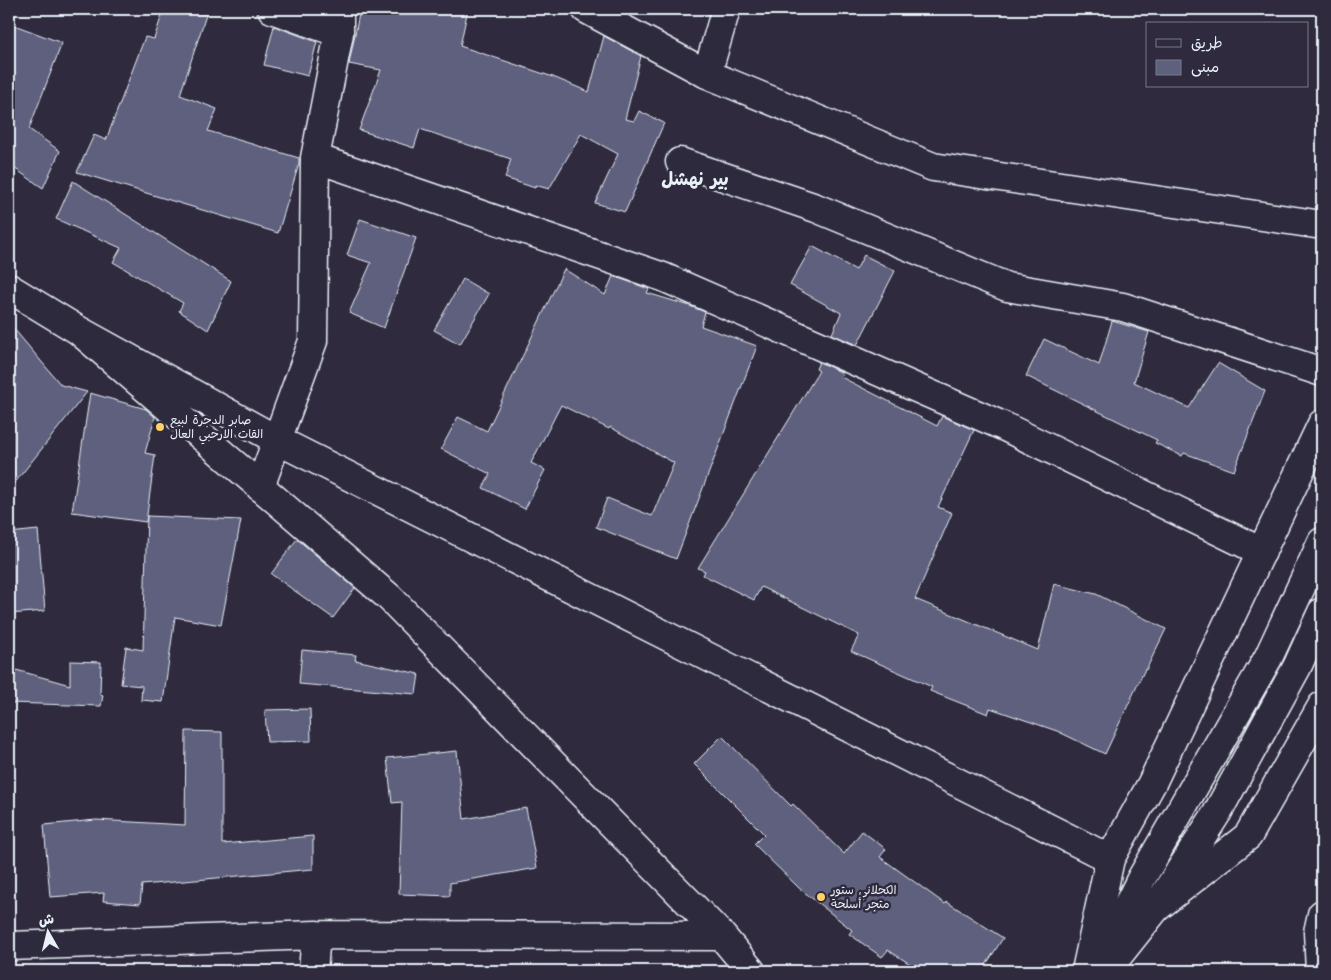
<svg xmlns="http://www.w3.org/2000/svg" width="1331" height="980" font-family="Kalam,'Playpen Sans Arabic',sans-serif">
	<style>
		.building { fill: #5e617e; stroke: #e8f1f8 }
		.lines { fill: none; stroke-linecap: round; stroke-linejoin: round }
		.minor-casing { stroke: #e8f1f8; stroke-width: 31 }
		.tertiary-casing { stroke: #e8f1f8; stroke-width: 31 }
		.secondary-casing { stroke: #e8f1f8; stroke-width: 31 }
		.minor { stroke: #2f2a3d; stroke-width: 28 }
		.tertiary { stroke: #2f2a3d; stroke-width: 28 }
		.secondary { stroke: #2f2a3d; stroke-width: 28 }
		.poi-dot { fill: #ffd166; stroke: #2f2a3d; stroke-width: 2 }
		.labels { text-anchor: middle; stroke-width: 5; stroke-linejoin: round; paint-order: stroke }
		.poi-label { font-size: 12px; fill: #e8f1f8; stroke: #2f2a3d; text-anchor: start }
		.district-label { font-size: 18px; font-weight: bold; fill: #e8f1f8; stroke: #2f2a3d }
	</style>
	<rect width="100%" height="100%" fill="#2f2a3d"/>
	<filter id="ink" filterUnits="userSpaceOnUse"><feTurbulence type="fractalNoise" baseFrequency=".02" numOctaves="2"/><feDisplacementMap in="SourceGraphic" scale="10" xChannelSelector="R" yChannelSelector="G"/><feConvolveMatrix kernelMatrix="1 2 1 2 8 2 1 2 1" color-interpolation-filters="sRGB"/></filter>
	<g filter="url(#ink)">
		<!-- building -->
		<path class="building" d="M 164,9 L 208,9 L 180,95 L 217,109 L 208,131 L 299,158 L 299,164 L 278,233 L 77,172 L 94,135 L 106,140 L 145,37 L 154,39 Z
			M 360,9 L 468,9 L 460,46 L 553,77 L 589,92 L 604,36 L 641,56 L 625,119 L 634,121 L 639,111 L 664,123 L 625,212 L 595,203 L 618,154 L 581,134 L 549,189 L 535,185 L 535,188 L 505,178 L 511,159 L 420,129 L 414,148 L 359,130 L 381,70 L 349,64 Z
			M 9,23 L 62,43 L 29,129 L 60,151 L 43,188 L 14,168 L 12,175 L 9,175 Z
			M 274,26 L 317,42 L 308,76 L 264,65 Z
			M 73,181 L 231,281 L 208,330 L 179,311 L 183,303 L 113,262 L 121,248 L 56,219 Z
			M 360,219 L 416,238 L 384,328 L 349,313 L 371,263 L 347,255 Z
			M 812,246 L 856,270 L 864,255 L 895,271 L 857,345 L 832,334 L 841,313 L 790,285 Z
			M 564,269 L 605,295 L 613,276 L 649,289 L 647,293 L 687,305 L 705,312 L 701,326 L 757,346 L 676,559 L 596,527 L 607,498 L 652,516 L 674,463 L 610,427 L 609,429 L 561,405 L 531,463 L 545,470 L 525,509 L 483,488 L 490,474 L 441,449 L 458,417 L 487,431 Z
			M 463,279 L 489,294 L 460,344 L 434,330 Z
			M 1112,321 L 1149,332 L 1134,382 L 1189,408 L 1218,363 L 1265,391 L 1234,471 L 1184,453 L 1182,456 L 1155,443 L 1157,440 L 1026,376 L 1044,339 L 1099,365 Z
			M 9,323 L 61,385 L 87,392 L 9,490 Z
			M 819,362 L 843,373 L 841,377 L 937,426 L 942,416 L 974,430 L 938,507 L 952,513 L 915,599 L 1038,650 L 1054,584 L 1096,594 L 1166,629 L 1146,670 L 1145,669 L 1105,754 L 1057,731 L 990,708 L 988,714 L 930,691 L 932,687 L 851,651 L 859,635 L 761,587 L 754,600 L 703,575 L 705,571 L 698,568 L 819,371 L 816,369 Z
			M 90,393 L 146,409 L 155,417 L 145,453 L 155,455 L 146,522 L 72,512 Z
			M 147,516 L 241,520 L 221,625 L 175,617 L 163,702 L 141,700 L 142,686 L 121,684 L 126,647 L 143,650 Z
			M 38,530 L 45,611 L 9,614 L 9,533 Z
			M 297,539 L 355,588 L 333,618 L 271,574 Z
			M 302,650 L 356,655 L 355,660 L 419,674 L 416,694 L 299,684 Z
			M 70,661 L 101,662 L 100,694 L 103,695 L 101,706 L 9,703 L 9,668 L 70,685 Z
			M 310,709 L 311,741 L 267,742 L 265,710 Z
			M 186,731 L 222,732 L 222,844 L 313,836 L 313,869 L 142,885 L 140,904 L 103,901 L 104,893 L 50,897 L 44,825 L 96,820 L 185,825 Z
			M 722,736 L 791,806 L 793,804 L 844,854 L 862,831 L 886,849 L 880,857 L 945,904 L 947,902 L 1003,938 L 982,971 L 921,971 L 888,950 L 882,957 L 849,934 L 852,930 L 799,888 L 754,844 L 764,834 L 694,764 Z
			M 457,751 L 464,819 L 526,808 L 537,868 L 450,883 L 450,896 L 399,894 L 402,802 L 392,803 L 387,758 Z"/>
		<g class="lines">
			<!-- minor casing -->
			<g class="minor-casing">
				<path id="minor" d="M 272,9 L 339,33
					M 586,9 L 707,74 L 933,167 L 1322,225
					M 707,74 L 726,9
					M 315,158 L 663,277 L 1003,426 L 1262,552
					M 680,162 L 816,208 L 1007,287 L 1123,307 L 1322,372
					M 9,288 L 78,330 L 390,598 L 722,936 L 751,971
					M 78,330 L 277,440 L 1110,859
					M 260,487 L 313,341 L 315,158 L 339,33 L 339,9
					M 9,946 L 316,935 L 722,936
					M 313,971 L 316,935
					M 1320,971 L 1318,932 L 1322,914"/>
			</g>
			<!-- tertiary casing -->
			<g class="tertiary-casing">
				<path id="tertiary" d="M 1113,962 L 1156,908 L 1217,813 L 1297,667 L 1322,612
					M 1095,971 L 1141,879 L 1268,658 L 1322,542"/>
			</g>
			<!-- secondary casing -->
			<g class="secondary-casing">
				<path id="secondary" d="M 1156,908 L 1248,836 L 1322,706
					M 1086,971 L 1110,859 L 1152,783 L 1322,424"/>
			</g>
			<!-- minor -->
			<use href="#minor" class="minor"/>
			<!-- tertiary -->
			<use href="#tertiary" class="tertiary"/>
			<!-- secondary -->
			<use href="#secondary" class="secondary"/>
		</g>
	</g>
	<!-- markers -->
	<g class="poi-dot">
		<circle cx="160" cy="427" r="5"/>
		<circle cx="821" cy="897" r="5"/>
	</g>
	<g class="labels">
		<!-- poi labels -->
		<g class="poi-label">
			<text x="170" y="424">صابر الدجرة لبيع<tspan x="170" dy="14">القات الارحبي العال</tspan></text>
			<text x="831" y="894">الكحلاني ستور<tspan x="831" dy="14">متجر أسلحة</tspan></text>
		</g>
		<!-- district labels -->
		<g class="district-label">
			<text x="695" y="185">بير نهشل</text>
		</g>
	</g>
	<!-- margin -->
	<rect width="1331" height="980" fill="none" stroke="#2f2a3d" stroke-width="30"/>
	<rect x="15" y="15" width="1301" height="950" fill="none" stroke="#e8f1f8" stroke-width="2" filter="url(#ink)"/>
	<!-- legend -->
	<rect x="1146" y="22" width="162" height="65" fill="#2f2a3d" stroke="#797a88"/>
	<rect x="1156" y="39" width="25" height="8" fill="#2f2a3d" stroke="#797a88"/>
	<text x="1191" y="48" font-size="15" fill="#e8f1f8">طريق</text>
	<rect x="1156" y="60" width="25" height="15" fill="#5e617e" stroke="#797a88"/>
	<text x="1191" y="72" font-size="15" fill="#e8f1f8">مبنى</text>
	<!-- north arrow -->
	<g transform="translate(48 932) rotate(352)" stroke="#2f2a3d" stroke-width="4" paint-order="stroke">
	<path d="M0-4L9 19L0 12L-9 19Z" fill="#e8f1f8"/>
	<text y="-8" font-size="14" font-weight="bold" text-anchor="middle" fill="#e8f1f8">ش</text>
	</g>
</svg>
